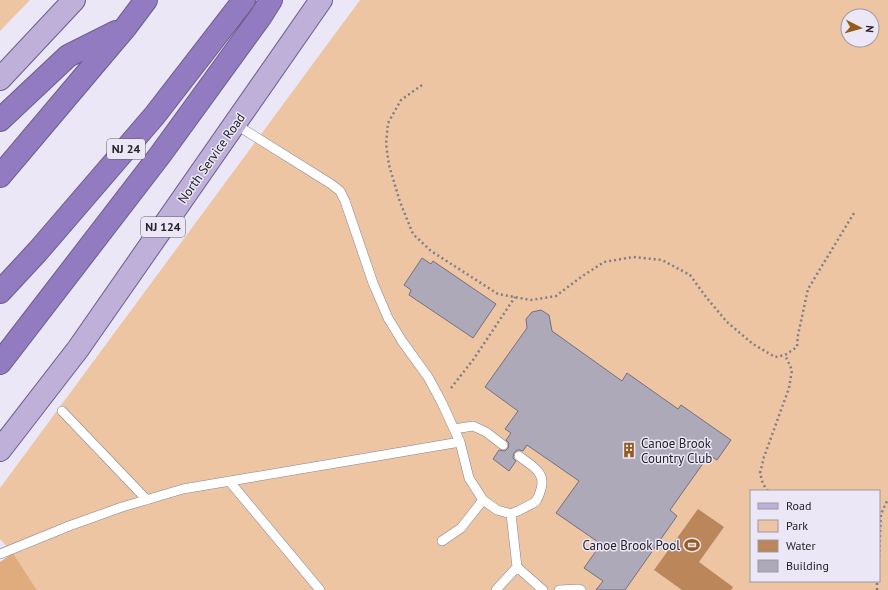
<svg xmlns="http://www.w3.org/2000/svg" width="888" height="590" font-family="'PT Sans',sans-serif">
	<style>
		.green { fill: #edc5a3; fill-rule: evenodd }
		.forest { fill: #e1ac7d }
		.water { fill: #bb875a }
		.building { fill: #ada9b8; stroke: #74707e }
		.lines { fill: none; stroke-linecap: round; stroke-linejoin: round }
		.lane-casing { stroke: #878391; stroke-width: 10 }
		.primary-casing { stroke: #6c5c8b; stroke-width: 24 }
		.highway-casing { stroke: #6c5c8b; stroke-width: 24 }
		.path { stroke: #807d87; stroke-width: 2.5; stroke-dasharray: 2 3; stroke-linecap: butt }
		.lane { stroke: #fff; stroke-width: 9 }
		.primary { stroke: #beb0d9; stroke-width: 22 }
		.highway { stroke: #927bc0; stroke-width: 22 }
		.labels { text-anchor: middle; stroke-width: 3; stroke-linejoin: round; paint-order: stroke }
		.shield { fill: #ebe7f6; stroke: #605e66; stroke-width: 1 }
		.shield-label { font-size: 12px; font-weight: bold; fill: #252329 }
		.street-label { font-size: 13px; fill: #252329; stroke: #ebe7f6 }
		.poi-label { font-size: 13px; fill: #252329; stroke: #ebe7f6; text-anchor: start }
	</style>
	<rect width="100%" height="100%" fill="#ebe7f6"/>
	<!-- green -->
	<path class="green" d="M 0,0 L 30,0 L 0,31 Z
		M 360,0 L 888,0 L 888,590 L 37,590 L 13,553 L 0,539 L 0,488 ZM 848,16 L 872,16 L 872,40 L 848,40 ZM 751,491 L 879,491 L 879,581 L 751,581 Z"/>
	<!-- forest -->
	<path class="forest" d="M 13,553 L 37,590 L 0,590 L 0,562 Z"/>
	<!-- water -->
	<path class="water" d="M 698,509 L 724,527 L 699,562 L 733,587 L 731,590 L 682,590 L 654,570 Z"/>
	<!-- building -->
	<path class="building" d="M 422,258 L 431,264 L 433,261 L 496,304 L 473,338 L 409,295 L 411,290 L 404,285 Z
		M 541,310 L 549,315 L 552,331 L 622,381 L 627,373 L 678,409 L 681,405 L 731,440 L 717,460 L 709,455 L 670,510 L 677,516 L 625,590 L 596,590 L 603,581 L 584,568 L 601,544 L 556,513 L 579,481 L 527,445 L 523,451 L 520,450 L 517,450 L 514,453 L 513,458 L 516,461 L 509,471 L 493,459 L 499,450 L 505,451 L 508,448 L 509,443 L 506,440 L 511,433 L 505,429 L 518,411 L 485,387 L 527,328 L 526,319 L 532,312 Z"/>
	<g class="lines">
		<!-- lane casing -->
		<g class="lane-casing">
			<path id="lane" d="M 235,124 L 331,184 L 340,191 L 345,201 L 373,283 L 388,318 L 402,341 L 428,377 L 441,401 L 460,442 L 469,478 L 483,500 L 497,510 L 511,514 C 517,511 532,505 536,501 C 538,498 540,493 541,489 C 546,472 532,466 519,456
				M 62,411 L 147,500
				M 454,429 L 473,426 L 486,432 L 503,445
				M 230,482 L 320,590
				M 511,514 L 517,567 L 543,590
				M 442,541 L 461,528 L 483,500
				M 0,554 L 69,526 L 122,507 L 183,489 L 460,442
				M 496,590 L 517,567
				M 559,590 L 579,589 L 581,590"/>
		</g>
		<!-- primary casing -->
		<g class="primary-casing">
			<path id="primary" d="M 0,79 L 74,0
				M 0,450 L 78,349 L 321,0"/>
		</g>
		<!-- highway casing -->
		<g class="highway-casing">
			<path id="highway" d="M 0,120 L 68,56 L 116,32
				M 0,176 L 125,28 L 146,0
				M 0,292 L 38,251 L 155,115 L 244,0
				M 0,363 L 160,155 L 261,16 L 271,0"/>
		</g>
		<!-- path -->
		<path class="path" d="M 422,85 L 401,100 L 388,123 L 386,144 L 389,165 L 400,202 L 413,234 L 431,251 L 498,294 L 531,300 L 556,296 L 581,277 L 604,262 L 633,257 L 662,260 L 690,275 L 706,297 L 727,322 L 753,344 L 775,357 L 785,355 L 797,347 L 798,335 L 808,289 L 854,213
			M 451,388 L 473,360 L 515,297
			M 768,491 L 763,484 L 760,473 L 764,457 L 789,388 L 792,370 L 785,355
			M 879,557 L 881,514 L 888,499
			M 877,590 L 877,581"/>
		<!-- lane -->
		<use href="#lane" class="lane"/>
		<!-- primary -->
		<use href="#primary" class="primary"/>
		<!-- highway -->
		<use href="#highway" class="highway"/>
	</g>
	<!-- icons -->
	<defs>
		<g id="building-bare" transform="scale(1.2)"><path d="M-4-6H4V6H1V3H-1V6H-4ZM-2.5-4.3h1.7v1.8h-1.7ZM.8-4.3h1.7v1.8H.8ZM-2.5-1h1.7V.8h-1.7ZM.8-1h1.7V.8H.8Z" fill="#965b1c" stroke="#ebe7f6" stroke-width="2.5" paint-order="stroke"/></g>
		<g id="stadium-bare" transform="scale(1.2)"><path d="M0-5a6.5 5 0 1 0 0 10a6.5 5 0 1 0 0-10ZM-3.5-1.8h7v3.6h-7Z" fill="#965b1c" stroke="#ebe7f6" stroke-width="2.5" paint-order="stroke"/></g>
	</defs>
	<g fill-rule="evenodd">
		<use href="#building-bare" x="629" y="450"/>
		<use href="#stadium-bare" x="692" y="545"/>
	</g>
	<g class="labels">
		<!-- shield labels -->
		<g class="shield">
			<rect x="107" y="139" width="38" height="20" rx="3"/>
			<rect x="141" y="217" width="44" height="20" rx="3"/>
		</g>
		<g class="shield-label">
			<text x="126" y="153">NJ 24</text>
			<text x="163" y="231">NJ 124</text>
		</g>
		<!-- street labels -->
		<g class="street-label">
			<text transform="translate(211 158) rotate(-55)" y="5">North Service Road</text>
		</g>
		<!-- poi labels -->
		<g class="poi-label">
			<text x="641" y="448">Canoe Brook<tspan x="641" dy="15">Country Club</tspan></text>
			<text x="680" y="550" text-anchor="end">Canoe Brook Pool</text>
		</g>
	</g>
	<!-- legend -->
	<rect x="750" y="490" width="130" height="92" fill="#ebe7f6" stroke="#9c99a4"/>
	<rect x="758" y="503" width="20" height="6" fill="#beb0d9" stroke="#9c99a4"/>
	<text x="786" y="510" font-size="12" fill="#252329">Road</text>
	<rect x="758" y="520" width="20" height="12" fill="#edc5a3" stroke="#9c99a4"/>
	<text x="786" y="530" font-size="12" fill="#252329">Park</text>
	<rect x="758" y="540" width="20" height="12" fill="#bb875a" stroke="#9c99a4"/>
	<text x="786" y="550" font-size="12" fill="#252329">Water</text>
	<rect x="758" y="560" width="20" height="12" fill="#ada9b8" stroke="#9c99a4"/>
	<text x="786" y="570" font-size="12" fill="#252329">Building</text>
	<!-- north arrow -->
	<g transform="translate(860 28) rotate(96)"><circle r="19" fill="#ebe7f6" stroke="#9c99a4"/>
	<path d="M0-3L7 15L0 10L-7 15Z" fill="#965b1c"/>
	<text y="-6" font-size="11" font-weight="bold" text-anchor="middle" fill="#252329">N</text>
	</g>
</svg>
